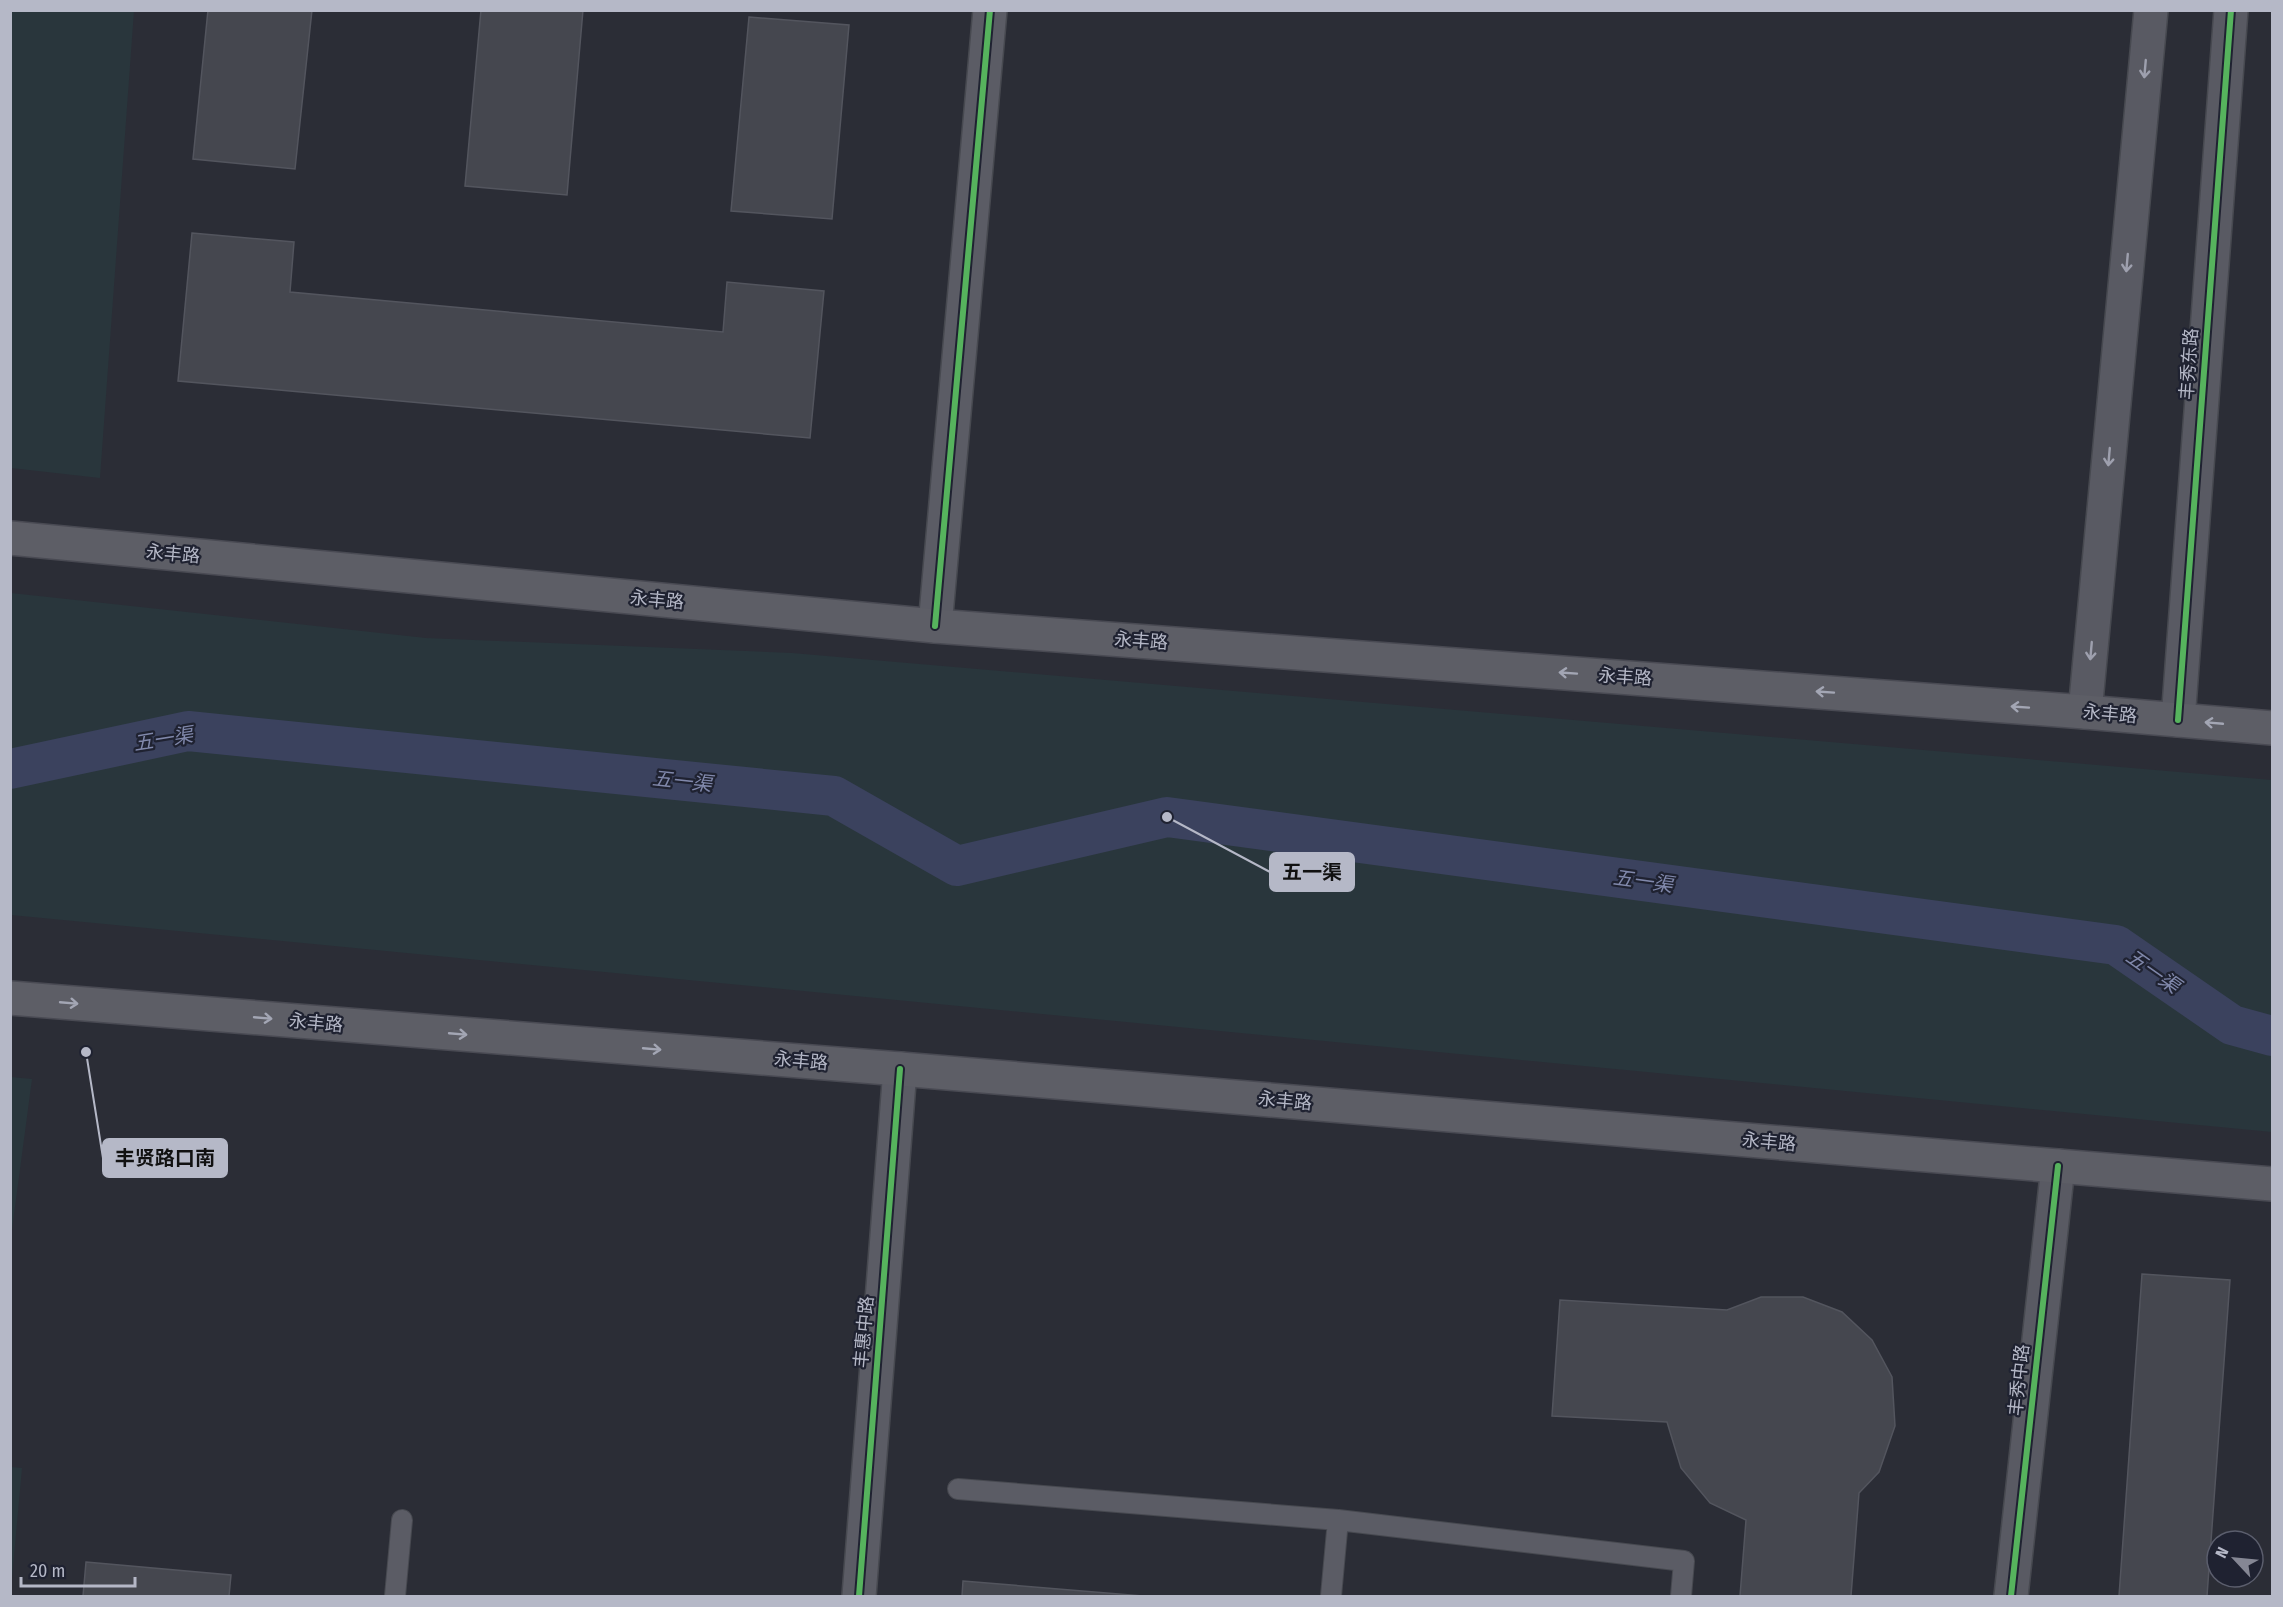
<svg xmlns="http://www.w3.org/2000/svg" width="2283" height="1607" font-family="'Fira Sans Condensed','Noto Sans SC',sans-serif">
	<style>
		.green { fill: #29363c }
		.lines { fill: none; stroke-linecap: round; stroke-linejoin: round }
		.canal { stroke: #3b425e; stroke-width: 40 }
		.building { fill: #45474f; stroke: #53555e; stroke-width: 1.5 }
		.lane-casing { stroke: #474950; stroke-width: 22 }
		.street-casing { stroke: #474950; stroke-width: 36 }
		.secondary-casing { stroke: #474950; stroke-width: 36 }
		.primary-casing { stroke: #494a53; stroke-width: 36 }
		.lane { stroke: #5b5c65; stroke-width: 20 }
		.street { stroke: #5b5c65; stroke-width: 33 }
		.secondary { stroke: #595a63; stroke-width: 33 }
		.primary { stroke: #5d5e66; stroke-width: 33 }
		.cycleway-casing { stroke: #1f2231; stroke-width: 10 }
		.cycleway { stroke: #56b35d; stroke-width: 6 }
		.oneway { stroke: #9ea0ae }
		.oneway2 { stroke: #a3a6b4 }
		.labels { text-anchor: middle; stroke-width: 4.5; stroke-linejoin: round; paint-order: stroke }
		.street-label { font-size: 18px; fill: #b5b8c7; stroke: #1f2231 }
		.water-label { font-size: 20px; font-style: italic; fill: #8088ab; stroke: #1f2231 }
		.leader { fill: none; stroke: #b5b8c7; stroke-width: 2 }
		.callout-dot { fill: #b5b8c7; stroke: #1f2231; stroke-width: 2 }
		.callout { fill: #b5b8c7; stroke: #b5b8c7; stroke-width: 2 }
		.callout-label { font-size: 20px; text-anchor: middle; font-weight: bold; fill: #111 }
	</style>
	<rect width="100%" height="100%" fill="#2b2d36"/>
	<!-- green -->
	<path class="green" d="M 11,10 L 134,11 L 100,478 L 11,468 Z
		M 11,593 L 426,638 L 792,653 L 2272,780 L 2272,1132 L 11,915 Z
		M 11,1077 L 32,1079 L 11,1237 L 10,1077 Z
		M 11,1467 L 22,1468 L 11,1589 L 10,1467 Z"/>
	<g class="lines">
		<!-- canal -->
		<path class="canal" d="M 10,769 L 188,731 L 834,796 L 957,866 L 1167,817 L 2116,945 L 2232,1025 L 2272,1036"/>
	</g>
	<!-- building -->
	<path class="building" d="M 208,10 L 312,10 L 295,169 L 193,159 Z
		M 481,10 L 583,10 L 567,195 L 465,186 Z
		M 749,17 L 849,25 L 832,219 L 731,211 Z
		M 192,233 L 294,242 L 290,292 L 723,332 L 727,282 L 824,291 L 810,438 L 178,381 Z
		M 2142,1274 L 2230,1280 L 2207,1596 L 2119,1596 Z
		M 1761,1297 L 1803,1297 L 1842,1312 L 1872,1340 L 1892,1377 L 1895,1426 L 1879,1472 L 1859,1493 L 1851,1596 L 1740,1596 L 1746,1520 L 1710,1503 L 1681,1468 L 1667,1422 L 1552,1416 L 1560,1300 L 1727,1310 Z
		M 86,1562 L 231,1575 L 229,1596 L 83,1596 Z
		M 963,1581 L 1143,1596 L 962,1596 Z"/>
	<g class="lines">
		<!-- lane casing -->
		<g class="lane-casing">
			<path id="lane" d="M 958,1489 L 1338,1520 L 1684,1561 L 1681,1596
				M 395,1596 L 402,1520
				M 1331,1596 L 1338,1520"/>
		</g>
		<!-- street casing -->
		<g class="street-casing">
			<path id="street" d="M 935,626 L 990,10
				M 859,1596 L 900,1069"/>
		</g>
		<!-- secondary casing -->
		<g class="secondary-casing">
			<path id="secondary" d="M 2085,712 L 2151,10
				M 2178,720 L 2231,10
				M 2011,1596 L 2058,1166"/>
		</g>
		<!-- primary casing -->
		<g class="primary-casing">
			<path id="primary" d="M 10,538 L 935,626 L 2085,712 L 2272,728
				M 10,998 L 900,1069 L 2272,1184"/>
		</g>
		<!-- lane -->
		<use href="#lane" class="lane"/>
		<!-- street -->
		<use href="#street" class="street"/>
		<!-- secondary -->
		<use href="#secondary" class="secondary"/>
		<!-- primary -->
		<use href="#primary" class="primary"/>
		<!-- cycleway casing -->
		<g class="cycleway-casing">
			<path id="cycleway" d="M 935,626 L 990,10
				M 2178,720 L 2231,10
				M 859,1596 L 900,1069
				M 2011,1596 L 2058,1166"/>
		</g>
		<!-- cycleway -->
		<use href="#cycleway" class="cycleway"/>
	</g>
	<!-- one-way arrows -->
	<defs><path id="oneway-shaft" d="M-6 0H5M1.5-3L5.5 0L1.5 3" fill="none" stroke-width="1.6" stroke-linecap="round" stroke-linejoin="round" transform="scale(1.5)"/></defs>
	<g class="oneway">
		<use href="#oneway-shaft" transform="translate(2145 69) rotate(95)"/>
		<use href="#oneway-shaft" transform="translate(2127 263) rotate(95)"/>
		<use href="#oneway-shaft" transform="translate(2109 457) rotate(95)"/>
		<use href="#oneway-shaft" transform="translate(2091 651) rotate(95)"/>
	</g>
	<g class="oneway2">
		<use href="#oneway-shaft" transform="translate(1568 673) rotate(-176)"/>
		<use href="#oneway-shaft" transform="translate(1825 692) rotate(-176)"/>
		<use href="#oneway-shaft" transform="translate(2020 707) rotate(-176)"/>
		<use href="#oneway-shaft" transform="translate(2214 723) rotate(-175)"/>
		<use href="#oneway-shaft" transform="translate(69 1003) rotate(5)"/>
		<use href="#oneway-shaft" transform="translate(263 1018) rotate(5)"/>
		<use href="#oneway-shaft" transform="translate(458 1034) rotate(5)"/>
		<use href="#oneway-shaft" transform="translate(652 1049) rotate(5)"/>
	</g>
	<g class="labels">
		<!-- street labels -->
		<g class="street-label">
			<text transform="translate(2189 364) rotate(-86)" y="6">丰秀东路</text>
			<text transform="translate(173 554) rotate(5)" y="6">永丰路</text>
			<text transform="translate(657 600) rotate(5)" y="6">永丰路</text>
			<text transform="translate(1141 641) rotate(4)" y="6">永丰路</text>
			<text transform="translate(1625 677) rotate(4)" y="6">永丰路</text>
			<text transform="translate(2110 714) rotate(5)" y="6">永丰路</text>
			<text transform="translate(316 1023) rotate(5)" y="6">永丰路</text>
			<text transform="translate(801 1061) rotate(5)" y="6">永丰路</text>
			<text transform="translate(1285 1101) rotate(5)" y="6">永丰路</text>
			<text transform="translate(1769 1142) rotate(5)" y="6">永丰路</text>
			<text transform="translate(864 1332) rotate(-85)" y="6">丰惠中路</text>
			<text transform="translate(2019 1380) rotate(-84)" y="6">丰秀中路</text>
		</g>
		<!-- water labels -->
		<g class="water-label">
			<text transform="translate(163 739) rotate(-9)" y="7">五一渠</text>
			<text transform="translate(682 781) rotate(6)" y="7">五一渠</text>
			<text transform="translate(1643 881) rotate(8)" y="7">五一渠</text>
			<text transform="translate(2153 971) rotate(35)" y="7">五一渠</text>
		</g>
	</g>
	<!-- callouts -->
	<path class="leader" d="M1167 817L1270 872M86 1052L103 1158"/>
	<g class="callout-dot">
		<circle cx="1167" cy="817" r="6"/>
		<circle cx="86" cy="1052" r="6"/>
	</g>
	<g class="callout">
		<rect x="1270" y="853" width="84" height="38" rx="6"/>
		<rect x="103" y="1139" width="124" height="38" rx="6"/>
	</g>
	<g class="callout-label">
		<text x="1312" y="879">五一渠</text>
		<text x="165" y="1165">丰贤路口南</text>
	</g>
	<!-- border -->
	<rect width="2283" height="1607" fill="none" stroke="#b5b8c7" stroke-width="24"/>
	<!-- north arrow -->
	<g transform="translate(2235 1559) rotate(296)"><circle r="28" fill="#1f2231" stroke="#5b5e6d" stroke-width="1.5"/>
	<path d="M0-4.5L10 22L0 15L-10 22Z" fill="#858794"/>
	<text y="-9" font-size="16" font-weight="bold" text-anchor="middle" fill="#b5b8c7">N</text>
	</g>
	<!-- scale -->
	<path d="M21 1577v9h114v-9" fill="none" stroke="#b5b8c7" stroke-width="3"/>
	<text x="30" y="1577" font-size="18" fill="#b5b8c7" stroke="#1f2231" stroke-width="4.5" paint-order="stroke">20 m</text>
</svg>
